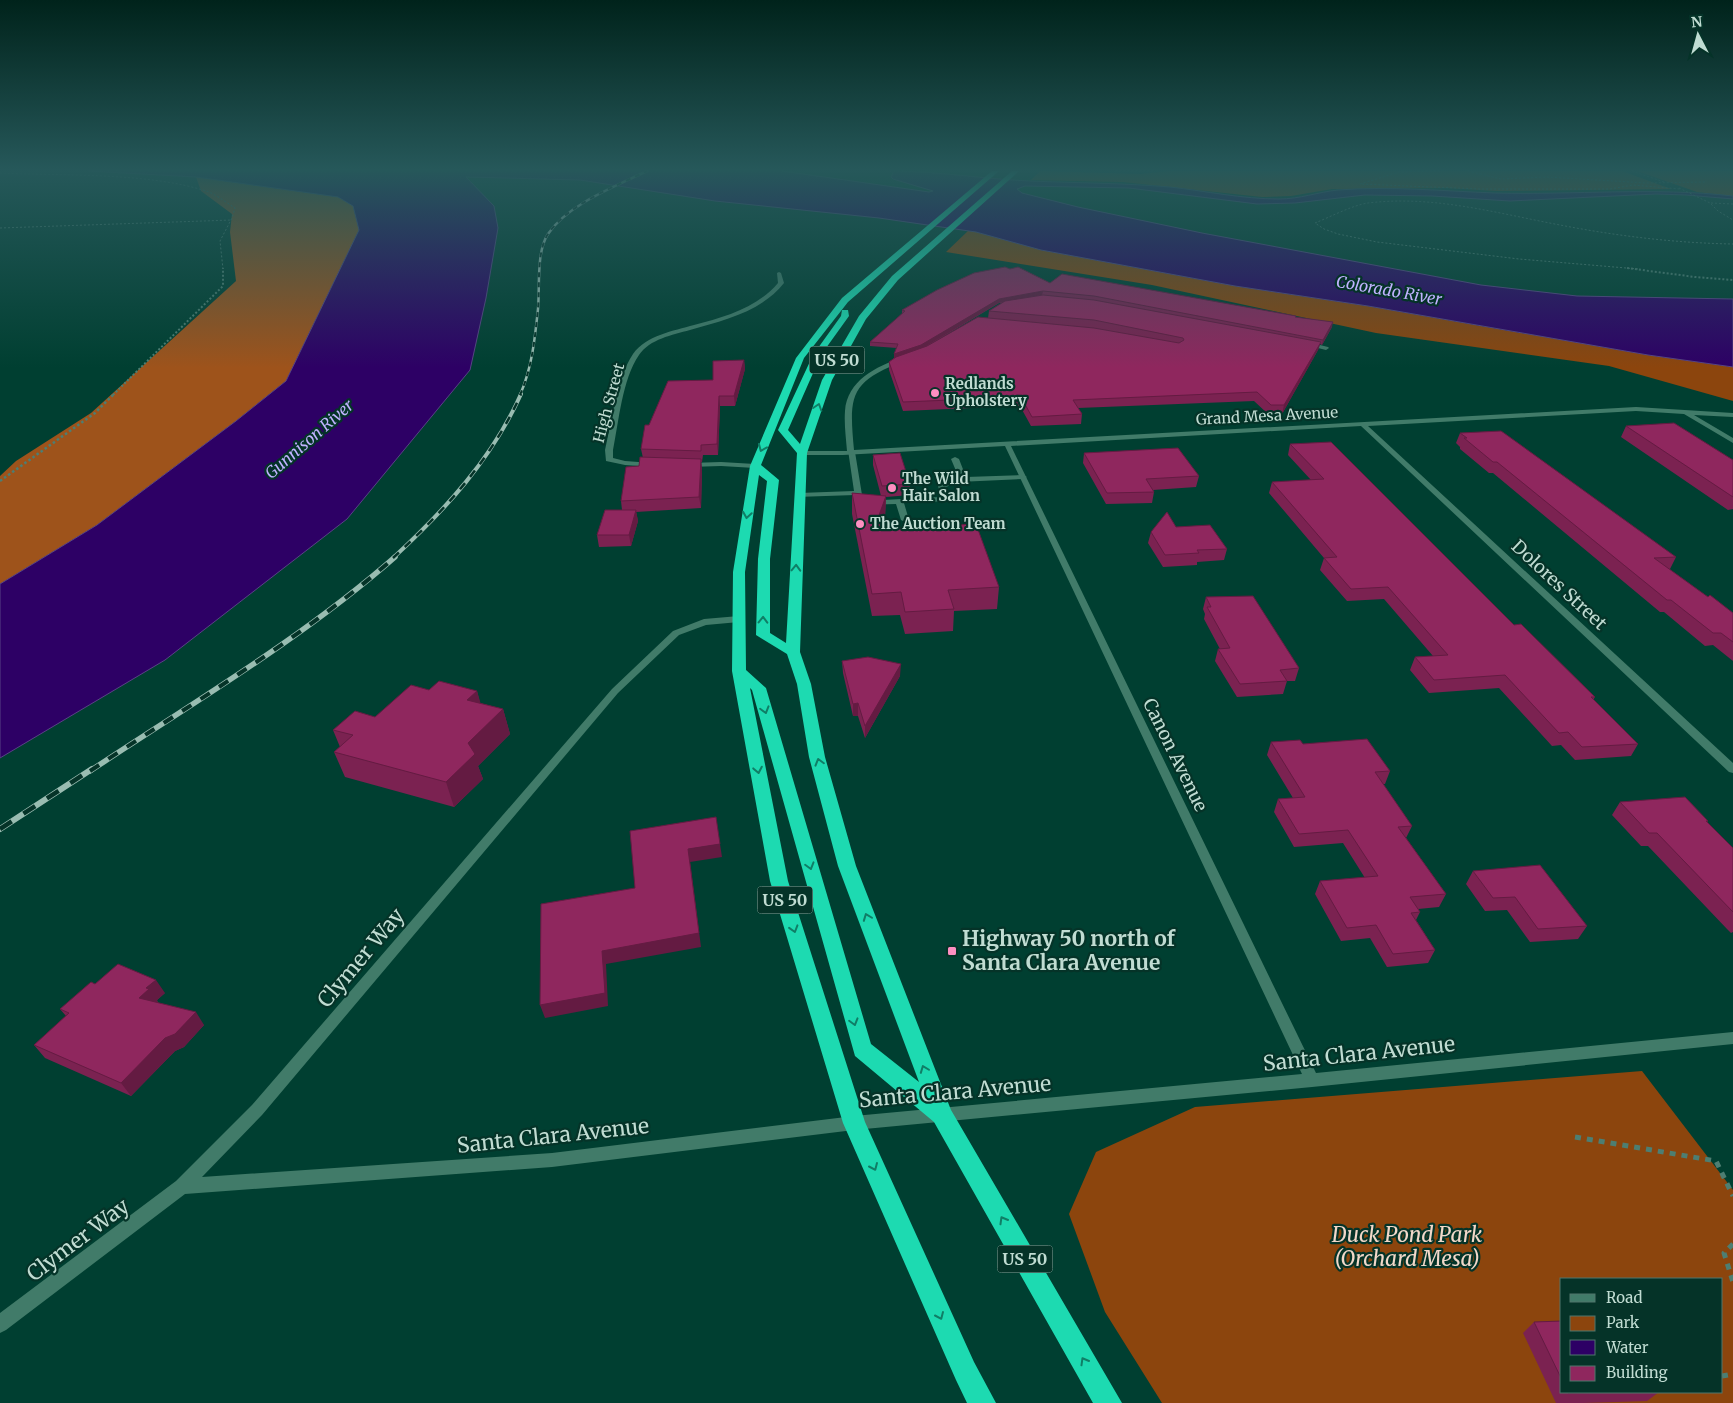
<svg xmlns="http://www.w3.org/2000/svg" width="1733" height="1403" font-family="Merriweather,serif">
	<style>
		.green { fill: #8c450d; fill-rule: evenodd }
		.forest { fill: #9e531b }
		.water { fill: #2d0065; stroke: #594286 }
		.lines { fill: none; stroke-linecap: round; stroke-linejoin: round }
		.path-far3 { stroke: #4d7e72; stroke-width: 1; stroke-dasharray: 2 2; stroke-linecap: butt }
		.path-far2 { stroke: #4d7e72; stroke-width: 2; stroke-dasharray: 2 2; stroke-linecap: butt }
		.path-far1 { stroke: #4d7e72; stroke-width: 2.5; stroke-dasharray: 2.5 2.5; stroke-linecap: butt }
		.path { stroke: #4d7e72; stroke-width: 5; stroke-dasharray: 6 6; stroke-linecap: butt }
		.lane { fill: #417b69; fill-rule: evenodd }
		.street { fill: #417b69; fill-rule: evenodd }
		.highway { fill: #1ddab1; fill-rule: evenodd }
		.rail-far3-casing { stroke: #99bcb1; stroke-width: 2.5 }
		.rail-far2-casing { stroke: #99bcb1; stroke-width: 4 }
		.rail-far1-casing { stroke: #99bcb1; stroke-width: 5.5 }
		.rail-casing { stroke: #99bcb1; stroke-width: 6 }
		.rail-far3 { stroke: #053328; stroke-width: 2; stroke-dasharray: 5; stroke-linecap: butt }
		.rail-far2 { stroke: #053328; stroke-width: 2.5; stroke-dasharray: 8; stroke-linecap: butt }
		.rail-far1 { stroke: #053328; stroke-width: 4; stroke-dasharray: 11; stroke-linecap: butt }
		.rail { stroke: #053328; stroke-width: 4.5; stroke-dasharray: 14; stroke-linecap: butt }
		.wall { fill: #7b2251; fill-rule: evenodd }
		.shaded-wall { fill: #641b42 }
		.building { fill: #8f275e; stroke: #641b42 }
		.oneway { stroke: #107e66 }
		.poi-dot { fill: #fd8fc1; stroke: #053328; stroke-width: 2 }
		.labels { text-anchor: middle; stroke-width: 4.5; stroke-linejoin: round; paint-order: stroke }
		.far-poi-label { font-size: 15px; font-weight: bold; fill: #c0dcd2; stroke: #053328; text-anchor: start }
		.far-street-label { font-size: 15px; fill: #c0dcd2; stroke: #053328 }
		.far-water-label { font-size: 16px; font-style: italic; fill: #c0b2ff; stroke: #053328 }
		.shield { fill: #053328; stroke: #88a99f; stroke-width: 1 }
		.shield-label { font-size: 16px; font-weight: bold; fill: #c0dcd2 }
		.street-label { font-size: 18px; fill: #c0dcd2; stroke: #053328 }
		.near-poi-label { font-size: 21px; font-weight: bold; fill: #c0dcd2; stroke: #053328; text-anchor: start }
		.near-street-label { font-size: 21px; fill: #c0dcd2; stroke: #053328 }
		.near-park-label { font-size: 21px; font-style: italic; fill: #f2d8c9; stroke: #053328 }
	</style>
	<rect width="100%" height="100%" fill="#003f31"/>
	<!-- green -->
	<path class="green" d="M 1040,171 L 1140,174 L 1169,171 L 1622,171 L 1671,189 L 1496,191 L 1447,188 L 1332,189 L 1291,196 L 1262,197 L 1123,182 L 1031,180 Z
		M 1637,171 L 1733,171 L 1733,196 L 1697,192 Z
		M 969,230 L 1041,250 L 1235,286 L 1368,306 L 1648,355 L 1733,367 L 1733,401 L 1609,366 L 1376,333 L 1152,285 L 946,252 Z
		M 1642,1071 L 1733,1190 L 1733,1403 L 1162,1403 L 1105,1312 L 1069,1214 L 1096,1152 L 1195,1107 ZM 1562,1279 L 1722,1279 L 1722,1392 L 1562,1392 Z"/>
	<!-- forest -->
	<path class="forest" d="M 196,177 L 338,197 L 353,206 L 359,230 L 286,381 L 236,421 L 97,525 L 0,584 L 0,476 L 16,461 L 91,413 L 236,281 L 230,232 L 232,214 L 201,191 Z"/>
	<!-- water -->
	<path class="water" d="M 88,171 L 782,171 L 929,192 L 933,191 L 893,179 L 891,177 L 893,173 L 890,171 C 937,171 983,179 1030,181 C 1076,183 1123,183 1170,187 C 1206,191 1242,199 1279,199 C 1300,199 1318,192 1338,190 C 1390,186 1443,191 1495,193 C 1575,195 1654,187 1733,196 L 1733,199 L 1686,195 L 1656,194 L 1510,201 L 1432,196 L 1365,195 L 1295,203 L 1257,204 L 1129,188 L 1025,186 L 1017,189 L 1022,193 L 1078,207 L 1202,233 L 1481,285 L 1577,296 L 1733,299 L 1733,367 L 1648,355 L 1368,306 L 1235,286 L 1041,250 L 976,232 L 879,218 L 715,201 L 580,180 L 466,177 L 494,206 L 498,228 L 486,298 L 470,370 L 347,519 L 165,660 L 0,758 L 0,584 L 97,525 L 236,421 L 286,381 L 359,230 L 353,206 L 338,197 L 196,177 Z"/>
	<g class="lines">
		<!-- path-far3 -->
		<path class="path-far3" d="M 1115,171 L 1154,171
			M 1440,171 L 1399,172 L 1360,184 L 1480,189 L 1610,189 L 1633,185 L 1680,189
			M 1468,171 L 1501,179 L 1547,177 L 1647,183 L 1707,182
			M 1632,171 L 1664,182
			M 0,173 C 63,176 150,172 209,192 C 218,196 227,203 235,208 L 232,218 L 220,241 L 223,269
			M 1679,188 L 1710,203 L 1718,211 L 1733,220
			M 1711,203 L 1733,204
			M 0,228 L 232,220
			M 1638,269 L 1519,259 L 1377,242 L 1338,234 L 1324,229 L 1315,223 C 1330,217 1353,205 1368,203 C 1433,195 1496,213 1560,225 C 1617,236 1675,243 1733,244"/>
		<!-- path-far2 -->
		<path class="path-far2" d="M 1627,268 L 1695,277 L 1733,280
			M 113,395 L 223,286 L 223,268"/>
		<!-- path-far1 -->
		<path class="path-far1" d="M 0,481 L 95,413 L 114,394"/>
		<!-- path -->
		<path class="path" d="M 1575,1137 L 1716,1161 L 1733,1196
			M 1733,1244 L 1724,1253 L 1733,1282
			M 1722,1376 L 1733,1374"/>
		<!-- lane -->
		<path class="lane" d="M 779,272 L 781,273 L 784,283 C 761,312 724,320 690,330 C 672,335 650,339 639,355 C 622,380 619,421 613,450 L 613,458 L 625,461 L 652,463 L 656,465 L 652,467 L 625,465 L 606,461 L 605,450 C 612,420 616,380 633,354 C 647,335 673,331 694,325 C 725,317 757,308 778,283 L 777,273 Z
			M 848,450 L 855,452 L 863,501 L 941,497 L 938,486 L 939,484 L 959,478 L 951,459 L 955,457 L 959,459 L 966,477 L 1023,475 L 1027,477 L 1023,479 L 958,482 L 946,487 L 949,499 L 948,501 L 904,503 L 909,520 L 905,522 L 901,520 L 896,504 L 860,505 L 856,503 L 855,495 L 796,497 L 796,493 L 799,493 L 854,491 Z
			M 721,462 L 755,464 L 759,466 L 755,468 L 721,466 L 689,467 L 685,465 L 689,463 Z"/>
		<!-- street -->
		<path class="street" d="M 1308,342 L 1328,347 L 1329,348 L 1326,350 L 1306,345 L 1305,344 Z
			M 902,358 L 905,360 L 904,361 C 849,382 849,396 854,450 L 1636,407 L 1733,413 L 1733,417 L 1694,415 L 1733,438 L 1733,443 L 1684,414 L 1636,411 L 1368,426 L 1733,763 L 1733,773 L 1729,772 L 1361,426 L 1011,446 L 1316,1073 L 1733,1032 L 1733,1044 L 1312,1087 L 854,1130 L 552,1167 L 185,1194 L 6,1330 L 0,1333 L 0,1313 L 176,1181 L 252,1105 L 612,689 L 673,631 L 704,619 L 739,616 L 744,619 L 739,622 L 706,625 L 679,635 L 618,693 L 262,1115 L 202,1177 L 552,1153 L 854,1116 L 1302,1074 L 1005,446 L 843,455 L 802,455 L 798,453 L 802,451 L 847,451 C 846,438 844,424 845,411 C 847,381 876,366 902,358 Z"/>
		<!-- highway -->
		<path class="highway" d="M 992,171 L 999,171 L 848,302 L 804,358 L 761,465 L 779,480 L 770,559 L 770,633 L 786,643 L 797,453 L 778,430 L 813,355 L 841,316 L 842,310 L 848,310 L 849,316 L 821,355 L 788,430 L 800,444 L 822,380 L 859,316 L 892,276 L 1012,171 L 1019,171 L 898,280 L 866,319 L 832,380 L 807,453 L 800,652 L 811,684 L 825,757 L 856,866 L 951,1110 L 1122,1403 L 1093,1403 L 934,1122 L 855,1056 L 752,690 L 750,688 L 788,881 L 865,1122 L 974,1362 L 996,1403 L 967,1403 L 956,1380 L 843,1123 L 770,881 L 732,671 L 733,572 L 750,466 L 796,358 L 842,298 ZM 759,475 L 767,481 L 758,559 L 756,635 L 787,654 L 797,684 L 809,757 L 838,866 L 919,1082 L 871,1044 L 766,688 L 746,670 L 745,572 Z"/>
		<!-- rail-far3 casing -->
		<g class="rail-far3-casing">
			<path id="rail-far3" d="M 520,395 C 532,368 535,338 538,309 C 540,287 536,252 548,234 C 568,204 616,186 647,171"/>
		</g>
		<!-- rail-far2 casing -->
		<g class="rail-far2-casing">
			<path id="rail-far2" d="M 393,558 C 445,510 492,459 521,394"/>
		</g>
		<!-- rail-far1 casing -->
		<g class="rail-far1-casing">
			<path id="rail-far1" d="M 90,771 C 191,704 304,637 395,557"/>
		</g>
		<!-- rail casing -->
		<g class="rail-casing">
			<path id="rail" d="M 0,829 L 92,769"/>
		</g>
		<!-- rail-far3 -->
		<use href="#rail-far3" class="rail-far3"/>
		<!-- rail-far2 -->
		<use href="#rail-far2" class="rail-far2"/>
		<!-- rail-far1 -->
		<use href="#rail-far1" class="rail-far1"/>
		<!-- rail -->
		<use href="#rail" class="rail"/>
	</g>
	<!-- wall -->
	<path class="wall" d="M 1010,269 L 1050,283 L 1295,317 L 1332,327 L 1322,345 L 1320,344 L 1318,350 L 1282,414 L 1268,414 L 1254,401 L 1078,408 L 1082,414 L 1081,424 L 1031,426 L 1020,406 L 903,411 L 889,370 L 889,362 L 894,358 L 897,348 L 870,346 L 870,342 L 902,314 L 902,310 ZM 999,303 L 1002,303 L 989,311 L 988,318 L 926,347 Z
		M 744,360 L 745,369 L 735,406 L 720,406 L 718,455 L 703,455 L 702,462 L 701,462 L 702,470 L 701,508 L 636,512 L 638,521 L 631,546 L 599,547 L 597,535 L 622,510 L 621,501 L 639,466 L 643,458 L 641,449 L 649,425 Z
		M 1626,426 L 1733,460 L 1733,509 L 1728,510 L 1621,437 Z
		M 1460,433 L 1676,557 L 1670,569 L 1669,569 L 1708,597 L 1733,613 L 1733,661 L 1713,645 L 1705,646 L 1664,612 L 1660,612 L 1493,473 L 1489,473 L 1460,449 L 1460,447 L 1456,443 Z
		M 1290,444 L 1514,625 L 1595,697 L 1593,700 L 1638,744 L 1631,756 L 1575,760 L 1561,745 L 1552,746 L 1499,688 L 1429,693 L 1410,670 L 1415,657 L 1433,656 L 1384,599 L 1347,601 L 1320,570 L 1324,558 L 1269,493 L 1272,482 L 1311,480 L 1288,455 Z
		M 1084,453 L 1199,476 L 1196,487 L 1153,490 L 1154,492 L 1152,503 L 1106,504 L 1083,463 Z
		M 873,455 L 910,484 L 910,495 L 886,497 L 885,517 L 881,529 L 999,587 L 997,609 L 954,611 L 953,631 L 905,634 L 900,615 L 872,616 L 852,514 L 852,493 L 881,496 L 873,465 Z
		M 1176,527 L 1227,549 L 1224,560 L 1197,562 L 1197,565 L 1163,567 L 1148,543 L 1151,532 Z
		M 1206,597 L 1299,668 L 1295,681 L 1287,681 L 1283,694 L 1237,697 L 1215,661 L 1218,649 L 1220,649 L 1204,619 L 1205,614 L 1203,609 Z
		M 842,661 L 900,676 L 865,738 L 858,716 L 853,716 L 843,673 Z
		M 429,690 L 477,691 L 480,703 L 503,709 L 510,734 L 478,766 L 483,779 L 454,807 L 345,777 L 334,752 L 340,747 L 333,730 L 375,717 Z
		M 1271,742 L 1303,744 L 1390,771 L 1385,784 L 1383,784 L 1412,826 L 1406,838 L 1446,894 L 1439,907 L 1418,909 L 1420,912 L 1416,920 L 1435,950 L 1428,963 L 1387,967 L 1370,938 L 1341,941 L 1315,894 L 1320,881 L 1365,878 L 1343,843 L 1294,847 L 1274,812 L 1278,799 L 1293,798 L 1267,755 Z
		M 1620,802 L 1708,821 L 1707,822 L 1733,848 L 1733,932 L 1731,933 L 1727,929 L 1648,846 L 1641,846 L 1612,815 Z
		M 1473,871 L 1587,926 L 1578,939 L 1530,942 L 1507,910 L 1485,911 L 1466,884 Z
		M 165,993 L 157,1000 L 158,1003 L 204,1025 L 184,1047 L 175,1051 L 131,1096 L 45,1058 L 34,1045 L 66,1016 L 60,1009 Z
		M 1562,1321 L 1562,1392 L 1659,1392 L 1647,1401 L 1583,1403 L 1556,1403 L 1523,1333 L 1534,1322 Z"/>
	<!-- shaded-wall -->
	<path class="shaded-wall" d="M 1043,291 L 1042,295 L 999,303 L 921,349 L 894,359 L 894,354 L 999,299 Z
		M 1333,322 L 1332,327 L 1322,345 L 1323,340 Z
		M 1321,342 L 1318,350 L 1282,414 L 1284,405 Z
		M 744,360 L 745,369 L 735,406 L 734,396 Z
		M 719,396 L 720,406 L 718,455 L 717,444 Z
		M 701,459 L 702,470 L 701,508 L 699,497 Z
		M 886,496 L 885,517 L 874,550 L 874,529 Z
		M 636,510 L 638,521 L 631,546 L 629,535 Z
		M 901,664 L 900,676 L 865,738 L 865,726 Z
		M 477,691 L 484,715 L 467,700 Z
		M 858,703 L 858,716 L 853,716 L 853,704 Z
		M 503,709 L 510,734 L 478,766 L 483,779 L 454,807 L 446,782 L 468,743 Z
		M 720,844 L 722,857 L 690,862 L 701,947 L 606,964 L 608,1006 L 545,1018 L 540,1005 L 602,951 L 688,849 Z
		M 156,980 L 165,993 L 157,1000 L 158,1003 L 139,998 L 146,988 Z
		M 196,1012 L 204,1025 L 184,1047 L 175,1051 L 131,1096 L 121,1083 L 165,1038 Z"/>
	<!-- building -->
	<path class="building" d="M 1005,267 L 1010,269 L 1018,267 L 1050,283 L 1062,274 L 1296,316 L 1295,317 L 1333,322 L 1323,340 L 1094,296 L 1043,291 L 999,299 L 921,345 L 894,354 L 898,344 L 870,342 L 905,311 L 902,310 L 937,290 L 974,273 Z
		M 1043,295 L 1094,300 L 1321,342 L 1284,405 L 1271,405 L 1257,392 L 1073,400 L 1082,414 L 1032,417 L 1021,397 L 903,402 L 889,362 L 896,357 L 927,346 L 978,317 L 1094,328 L 1179,343 L 1184,340 L 1183,338 L 1094,320 L 989,311 L 1005,301 Z
		M 744,360 L 734,396 L 719,396 L 717,444 L 701,445 L 701,451 L 641,449 L 645,425 L 649,425 L 668,381 L 713,380 L 713,361 Z
		M 1674,423 L 1733,460 L 1733,497 L 1626,426 Z
		M 1501,431 L 1504,433 L 1676,557 L 1654,558 L 1708,597 L 1710,595 L 1733,613 L 1733,642 L 1721,633 L 1713,633 L 1671,600 L 1667,600 L 1497,462 L 1493,462 L 1464,438 L 1467,438 L 1460,433 Z
		M 1331,442 L 1514,625 L 1521,624 L 1595,697 L 1591,697 L 1638,744 L 1582,747 L 1568,732 L 1559,733 L 1505,675 L 1434,680 L 1415,657 L 1448,655 L 1388,587 L 1351,589 L 1324,558 L 1337,557 L 1272,482 L 1324,479 L 1290,444 Z
		M 1178,448 L 1199,476 L 1146,479 L 1154,492 L 1107,493 L 1084,453 Z
		M 900,453 L 910,484 L 882,486 L 873,455 Z
		M 640,457 L 701,459 L 699,497 L 621,501 L 626,467 L 639,466 Z
		M 852,493 L 886,496 L 874,529 L 976,524 L 999,587 L 948,590 L 954,609 L 905,612 L 901,592 L 872,594 Z
		M 605,510 L 636,510 L 629,535 L 597,535 Z
		M 1167,512 L 1176,527 L 1210,525 L 1227,549 L 1197,550 L 1199,553 L 1165,555 L 1151,532 Z
		M 1253,596 L 1299,668 L 1280,670 L 1287,681 L 1240,684 L 1218,649 L 1230,648 L 1207,607 L 1211,607 L 1206,597 Z
		M 868,657 L 901,664 L 865,726 L 858,703 L 853,704 L 842,661 Z
		M 439,681 L 477,691 L 467,700 L 503,709 L 468,743 L 475,754 L 446,782 L 334,752 L 353,735 L 333,730 L 355,711 L 375,717 L 411,685 L 429,690 Z
		M 1367,739 L 1390,771 L 1375,772 L 1412,826 L 1398,827 L 1446,894 L 1410,897 L 1420,912 L 1411,913 L 1435,950 L 1393,954 L 1376,925 L 1347,928 L 1320,881 L 1378,876 L 1348,830 L 1299,834 L 1278,799 L 1305,797 L 1271,742 L 1300,740 L 1303,744 Z
		M 1685,797 L 1708,821 L 1706,821 L 1733,848 L 1733,912 L 1657,833 L 1649,833 L 1620,802 Z
		M 716,817 L 720,844 L 688,849 L 699,933 L 602,951 L 605,993 L 540,1005 L 541,904 L 635,888 L 630,831 Z
		M 1540,865 L 1587,926 L 1538,929 L 1515,897 L 1493,898 L 1473,871 Z
		M 118,964 L 156,980 L 146,988 L 149,989 L 139,998 L 196,1012 L 175,1034 L 165,1038 L 121,1083 L 34,1045 L 69,1013 L 60,1009 L 91,982 L 95,984 Z
		M 1562,1321 L 1562,1380 L 1534,1322 Z
		M 1568,1392 L 1611,1392 L 1568,1393 Z"/>
	<!-- one-way arrows -->
	<defs><path id="oneway-chevron" d="M-2-3.5L2.5 0L-2 3.5" fill="none" stroke-width="1.6" stroke-linecap="round" stroke-linejoin="round" transform="scale(1.25)"/></defs>
	<g class="oneway">
		<use href="#oneway-chevron" transform="translate(818 407) rotate(-72)"/>
		<use href="#oneway-chevron" transform="translate(762 448) rotate(113)"/>
		<use href="#oneway-chevron" transform="translate(747 515) rotate(99)"/>
		<use href="#oneway-chevron" transform="translate(796 568) rotate(-88)"/>
		<use href="#oneway-chevron" transform="translate(763 620) rotate(-89)"/>
		<use href="#oneway-chevron" transform="translate(765 710) rotate(74)"/>
		<use href="#oneway-chevron" transform="translate(819 762) rotate(-106)"/>
		<use href="#oneway-chevron" transform="translate(758 770) rotate(79)"/>
		<use href="#oneway-chevron" transform="translate(810 866) rotate(74)"/>
		<use href="#oneway-chevron" transform="translate(867 917) rotate(-111)"/>
		<use href="#oneway-chevron" transform="translate(794 929) rotate(73)"/>
		<use href="#oneway-chevron" transform="translate(854 1022) rotate(74)"/>
		<use href="#oneway-chevron" transform="translate(924 1069) rotate(-111)"/>
		<use href="#oneway-chevron" transform="translate(874 1167) rotate(66)"/>
		<use href="#oneway-chevron" transform="translate(1003 1220) rotate(-120)"/>
		<use href="#oneway-chevron" transform="translate(940 1316) rotate(66)"/>
		<use href="#oneway-chevron" transform="translate(1084 1361) rotate(-120)"/>
	</g>
	<!-- sky -->
	<linearGradient id="sky" x2="0" y2="1"><stop stop-color="#00231b"/><stop offset="0.46" stop-color="#26585a"/><stop offset="1" stop-color="#26585a" stop-opacity="0"/></linearGradient>
	<rect width="1733" height="368" fill="url(#sky)"/>
	<!-- markers -->
	<g class="poi-dot">
		<circle cx="935" cy="393" r="5"/>
		<circle cx="892" cy="488" r="5"/>
		<circle cx="860" cy="524" r="5"/>
		<rect x="947" y="946" width="10" height="10" rx="2.5"/>
	</g>
	<g class="labels">
		<!-- far-poi labels -->
		<g class="far-poi-label">
			<text x="945" y="389">Redlands<tspan x="945" dy="17">Upholstery</tspan></text>
			<text x="902" y="484">The Wild<tspan x="902" dy="17">Hair Salon</tspan></text>
			<text x="870" y="529">The Auction Team</text>
		</g>
		<!-- far-street labels -->
		<g class="far-street-label">
			<text transform="translate(609 403) rotate(-75)" y="5">High Street</text>
			<text transform="translate(1267 416) rotate(-3)" y="5">Grand Mesa Avenue</text>
		</g>
		<!-- far-water labels -->
		<g class="far-water-label">
			<text transform="translate(1389 290) rotate(10)" y="6">Colorado River</text>
			<text transform="translate(309 439) rotate(-41)" y="6">Gunnison River</text>
		</g>
		<!-- shield labels -->
		<g class="shield">
			<rect x="809.5" y="346.5" width="55" height="27" rx="4"/>
			<rect x="757.5" y="886.5" width="55" height="27" rx="4"/>
			<rect x="997.5" y="1245.5" width="55" height="27" rx="4"/>
		</g>
		<g class="shield-label">
			<text x="837" y="366">US 50</text>
			<text x="785" y="906">US 50</text>
			<text x="1025" y="1265">US 50</text>
		</g>
		<!-- street labels -->
		<g class="street-label">
			<text transform="translate(1559 585) rotate(43)" y="6">Dolores Street</text>
			<text transform="translate(1175 755) rotate(64)" y="6">Canon Avenue</text>
		</g>
		<!-- near-poi labels -->
		<g class="near-poi-label">
			<text x="962" y="946">Highway 50 north of<tspan x="962" dy="24">Santa Clara Avenue</tspan></text>
		</g>
		<!-- near-street labels -->
		<g class="near-street-label">
			<text transform="translate(361 958) rotate(-50)" y="7">Clymer Way</text>
			<text transform="translate(1359 1054) rotate(-6)" y="7">Santa Clara Avenue</text>
			<text transform="translate(955 1092) rotate(-5)" y="7">Santa Clara Avenue</text>
			<text transform="translate(553 1136) rotate(-6)" y="7">Santa Clara Avenue</text>
			<text transform="translate(78 1240) rotate(-37)" y="7">Clymer Way</text>
		</g>
		<!-- near-park labels -->
		<g class="near-park-label">
			<text x="1407" y="1242">Duck Pond Park<tspan x="1407" dy="24">(Orchard Mesa)</tspan></text>
		</g>
	</g>
	<!-- legend -->
	<rect x="1560" y="1278" width="162" height="115" fill="#053328" stroke="#50776c"/>
	<rect x="1570" y="1294" width="25" height="8" fill="#417b69" stroke="#50776c"/>
	<text x="1606" y="1303" font-size="15" fill="#c0dcd2">Road</text>
	<rect x="1570" y="1316" width="25" height="15" fill="#8c450d" stroke="#50776c"/>
	<text x="1606" y="1328" font-size="15" fill="#c0dcd2">Park</text>
	<rect x="1570" y="1340" width="25" height="15" fill="#2d0065" stroke="#50776c"/>
	<text x="1606" y="1353" font-size="15" fill="#c0dcd2">Water</text>
	<rect x="1570" y="1366" width="25" height="15" fill="#8f275e" stroke="#50776c"/>
	<text x="1606" y="1378" font-size="15" fill="#c0dcd2">Building</text>
	<!-- north arrow -->
	<g transform="translate(1698 35) rotate(354)" stroke="#053328" stroke-width="4" paint-order="stroke">
	<path d="M0-4L9 19L0 12L-9 19Z" fill="#c0dcd2"/>
	<text y="-8" font-size="14" font-weight="bold" text-anchor="middle" fill="#c0dcd2">N</text>
	</g>
</svg>
